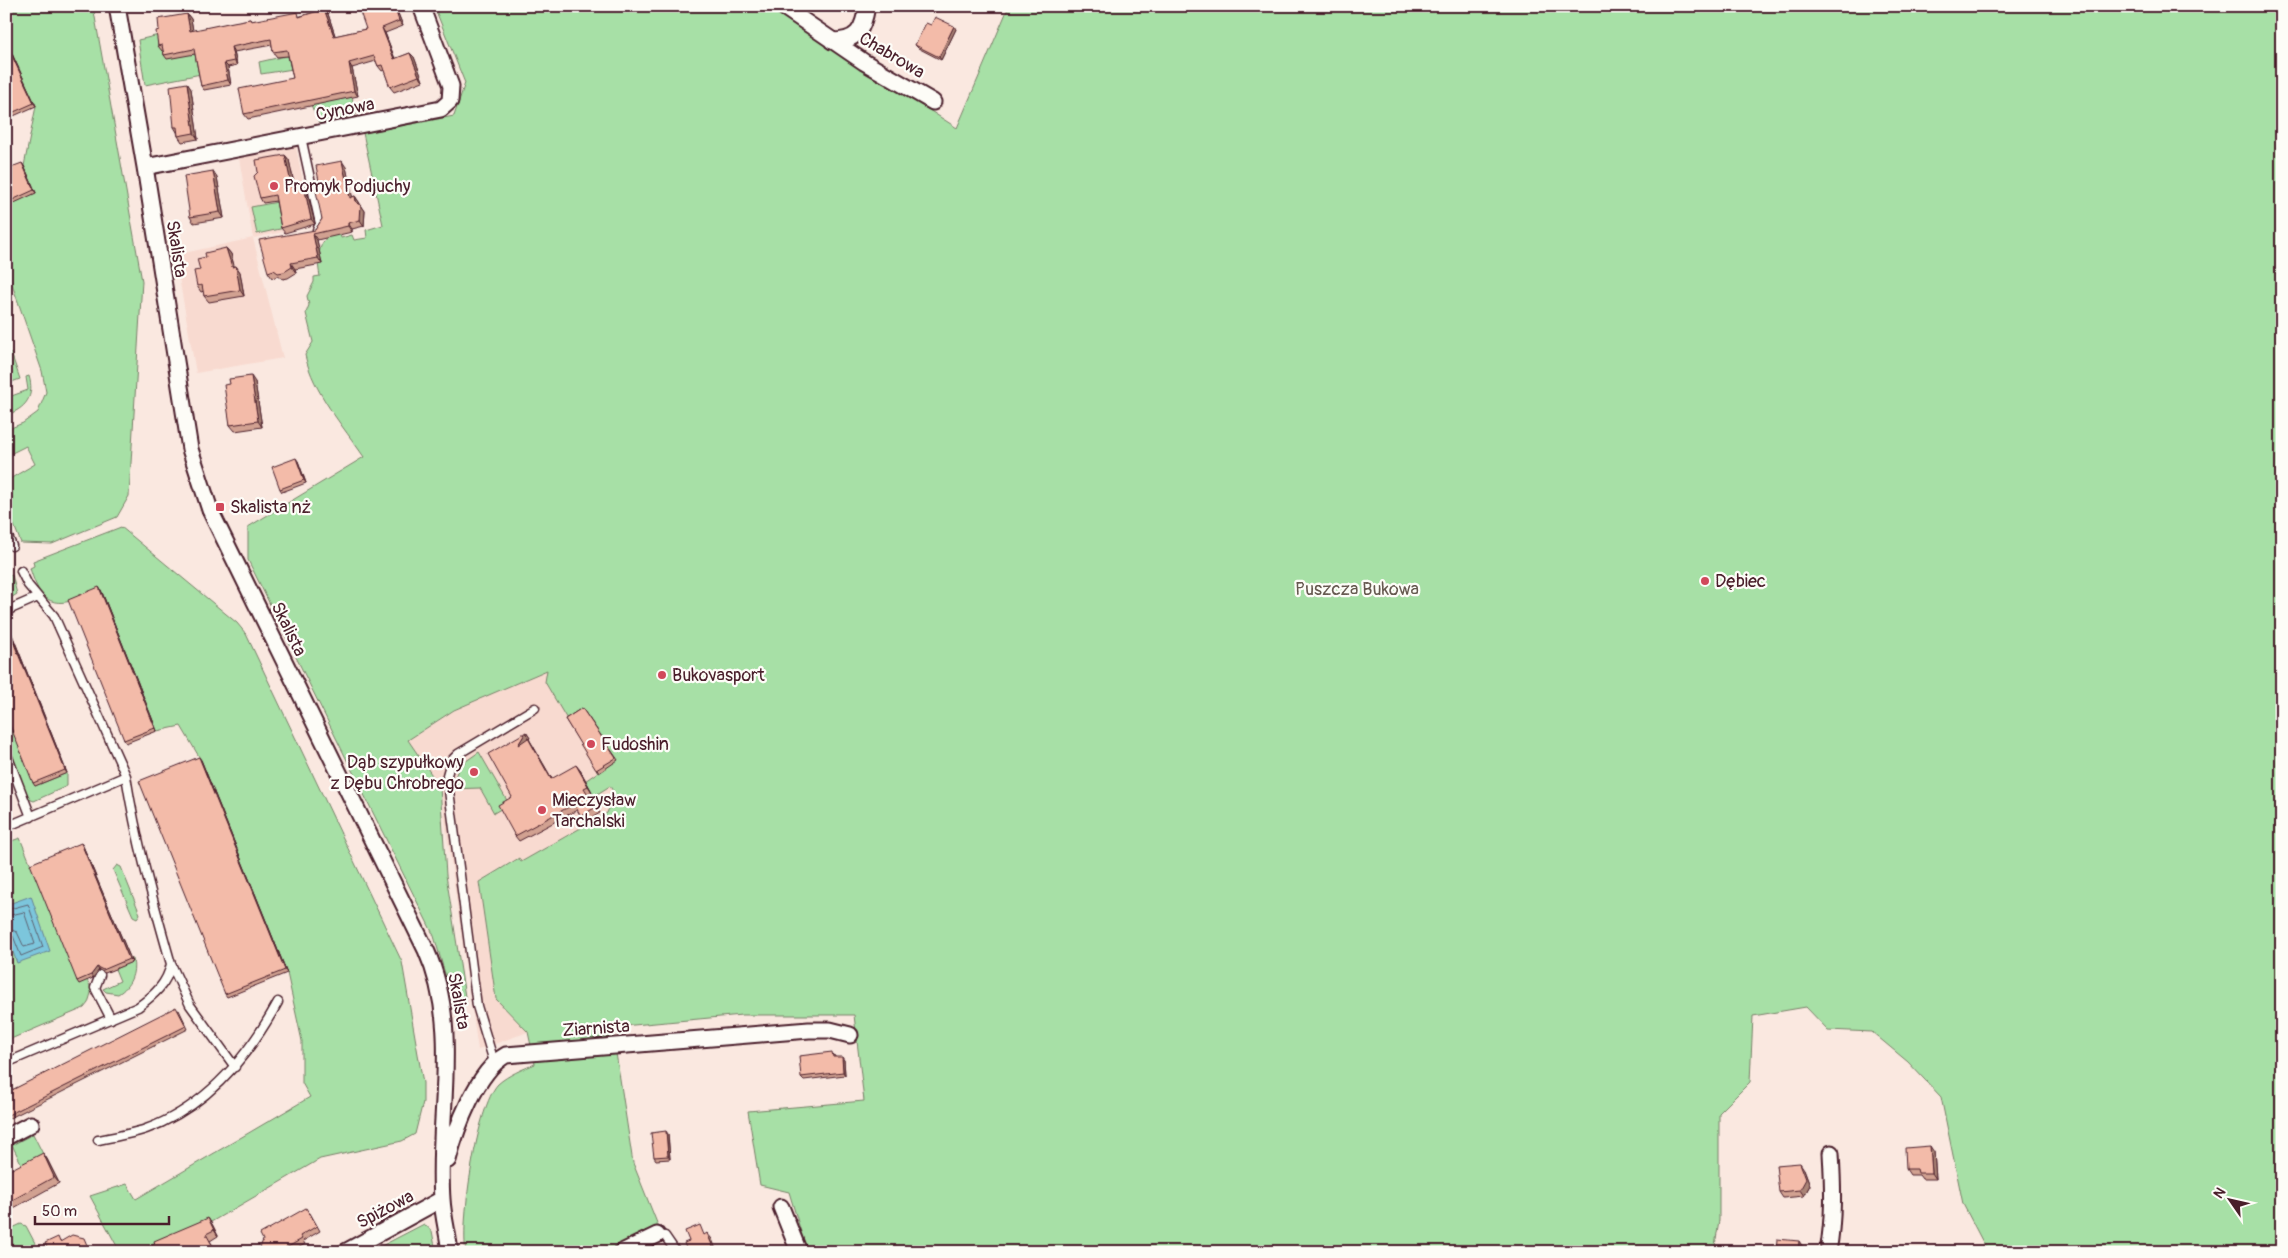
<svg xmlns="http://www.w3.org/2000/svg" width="2288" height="1258" font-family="Pangolin,sans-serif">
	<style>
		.built { fill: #f8dad0 }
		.green { fill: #a7e0a6; stroke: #788068 }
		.water { fill: #7cc6dc; stroke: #688395 }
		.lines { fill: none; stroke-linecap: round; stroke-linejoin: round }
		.shore { stroke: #5e6272; stroke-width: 1 }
		.lane-casing { stroke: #4a1f2b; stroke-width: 11 }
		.street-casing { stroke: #4a1f2b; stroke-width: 19 }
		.lane { stroke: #fdfcf7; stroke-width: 8 }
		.street { stroke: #fdfcf7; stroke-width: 15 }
		.wall { fill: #d1a191; stroke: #4a1f2b }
		.shaded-wall { fill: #aa8376; stroke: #4a1f2b }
		.building { fill: #f3bba9; stroke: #4a1f2b }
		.poi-dot { fill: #d1495b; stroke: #fdfcf7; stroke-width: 2 }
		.labels { text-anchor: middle; stroke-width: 4.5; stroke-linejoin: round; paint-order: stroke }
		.street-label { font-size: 18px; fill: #4a1f2b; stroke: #fdfcf7 }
		.poi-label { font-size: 18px; fill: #4a1f2b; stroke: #fdfcf7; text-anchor: start }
		.park-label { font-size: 18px; fill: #665950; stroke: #fdfcf7 }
	</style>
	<rect width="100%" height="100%" fill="#fae8e0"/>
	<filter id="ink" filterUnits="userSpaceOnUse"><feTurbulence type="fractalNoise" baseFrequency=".02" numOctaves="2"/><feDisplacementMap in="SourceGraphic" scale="10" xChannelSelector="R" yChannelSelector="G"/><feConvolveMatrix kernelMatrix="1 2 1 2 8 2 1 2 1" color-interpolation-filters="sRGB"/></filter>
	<g filter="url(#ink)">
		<!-- built -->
		<path class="built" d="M 296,147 L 312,226 L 253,238 L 283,358 L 196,373 L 175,255 L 253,238 L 239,158 Z
			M 547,670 L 617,799 L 611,803 L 608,813 L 521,862 L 518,858 L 479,882 L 496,999 L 528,1032 L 478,1050 L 440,787 L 408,740 L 455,710 Z"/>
		<!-- green -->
		<path class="green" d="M 8,6 L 93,6 L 142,281 L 129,496 L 117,517 L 52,544 L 21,543 L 6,505 L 8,480 L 35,464 L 26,446 L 6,456 L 6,430 L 23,423 L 38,412 L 46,392 L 42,371 L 6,267 L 6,209 L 11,202 L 36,193 L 24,166 L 36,106 L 6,41 L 6,22 L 13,19 Z
			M 434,6 L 779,6 L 836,50 L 957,128 L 1009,6 L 2282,6 L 2282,1252 L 1988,1252 L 1963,1204 L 1941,1097 L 1908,1062 L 1872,1032 L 1828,1030 L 1806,1007 L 1753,1016 L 1750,1082 L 1719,1113 L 1719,1220 L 1714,1252 L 807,1252 L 789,1192 L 760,1185 L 748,1111 L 864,1101 L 854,1015 L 742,1015 L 612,1027 L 633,1163 L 659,1228 L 607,1252 L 466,1252 C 460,1222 477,1106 498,1084 C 508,1075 523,1069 535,1064 L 528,1032 L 496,999 L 479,882 L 519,858 L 521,862 L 607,813 L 611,803 L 617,799 L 610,786 L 594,796 L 585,781 L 598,772 L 545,682 L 547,670 L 454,710 L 408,740 L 440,787 L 446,875 L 466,1003 L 455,1008 L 434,936 L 248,560 L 248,527 L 364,457 C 343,426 313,392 305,355 L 313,342 L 306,313 L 309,305 L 307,296 L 314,282 L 314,277 L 320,276 C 316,258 318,236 339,231 L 341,238 L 352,235 L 354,240 L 367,238 L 366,230 L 383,225 L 363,133 L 454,116 L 465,83 Z
			M 159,35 L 162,51 L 197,54 L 201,74 L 145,85 L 138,40 Z
			M 290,55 L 293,69 L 261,74 L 259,62 Z
			M 352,97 L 356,115 L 319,123 L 311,105 Z
			M 283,201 L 289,227 L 257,234 L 251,207 Z
			M 11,353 L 20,379 L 6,384 L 6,355 Z
			M 29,376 C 35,396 26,409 6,415 L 6,398 L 28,390 L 26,377 Z
			M 121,527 L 237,623 L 246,634 L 402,962 L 423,1083 L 423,1102 L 415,1134 L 402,1141 L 320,1159 L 211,1222 L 150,1252 L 120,1252 L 90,1196 L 127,1184 L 136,1199 L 310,1097 L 302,1083 L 302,1041 L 287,973 L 201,760 L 181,726 L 157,731 L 101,590 C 64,605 43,615 30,568 L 34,566 L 33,561 Z
			M 12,575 L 17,594 L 6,601 L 6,576 Z
			M 6,713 L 35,786 L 67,773 L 67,786 L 34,801 L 29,799 L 6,739 Z
			M 479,752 L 509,804 L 494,813 L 480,788 L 451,789 L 459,766 Z
			M 20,838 L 79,983 L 87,980 L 92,990 L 88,1003 L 84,1008 L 6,1041 L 6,843 Z
			M 117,865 L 121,867 L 140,914 L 137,918 L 133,916 L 113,870 Z
			M 130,959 L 133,959 C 136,973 130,987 118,994 L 106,992 L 103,989 L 120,981 L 115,969 L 131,962 Z
			M 33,1134 L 45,1158 L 25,1171 L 12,1145 Z
			M 21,1224 L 26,1226 L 36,1245 L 17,1252 L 6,1231 Z
			M 424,1224 L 432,1231 L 436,1252 L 370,1252 Z"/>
		<!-- water -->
		<path class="water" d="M 31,896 L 50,951 L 17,963 L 6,933 L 6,905 Z"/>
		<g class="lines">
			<!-- shore -->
			<path class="shore" d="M 6,910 L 28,904 L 43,947 L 21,956 L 13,936 L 6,934
				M 6,916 L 24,912 L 35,944 L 24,947 L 17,932 L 6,928"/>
			<!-- lane casing -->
			<g class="lane-casing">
				<path id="lane" d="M 301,137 L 320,224 L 317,230
					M 6,532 L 12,546
					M 6,611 L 38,597
					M 6,752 L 31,817
					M 6,827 L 126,776 L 54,616 L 28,585 L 21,571
					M 171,964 L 190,1005 L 235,1067
					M 100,975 L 95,988 L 111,1019
					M 494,1062 L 477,1006 L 447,775 L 451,761 L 458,754 L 535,708
					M 6,1063 L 138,1007 C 154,995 167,984 171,964 C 153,901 136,840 126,776
					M 98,1140 C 114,1137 131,1134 146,1129 C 207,1107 248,1057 278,1002
					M 657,1235 L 665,1236 L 676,1252"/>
			</g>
			<!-- street casing -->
			<g class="street-casing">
				<path id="street" d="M 117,6 L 145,167 L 190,449 L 210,510 L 426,950 C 462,1030 436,1116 442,1199 C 443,1217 448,1234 450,1252
					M 782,6 L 864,62 L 933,102
					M 832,41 C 858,41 863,30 867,6
					M 145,167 L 441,109 L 450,101 L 451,86 L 421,6
					M 6,1137 L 31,1124
					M 448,1160 C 456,1128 477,1071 506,1055 L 809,1030 L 830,1030 L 850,1035
					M 781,1207 L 799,1252
					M 345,1252 L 442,1199
					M 622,1252 L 657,1235
					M 1828,1252 C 1834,1218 1833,1186 1831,1153"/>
			</g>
			<!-- lane -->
			<use href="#lane" class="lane"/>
			<!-- street -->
			<use href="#street" class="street"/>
		</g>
		<!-- wall -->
		<path class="wall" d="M 395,6 L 403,26 L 385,33 L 395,59 L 410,53 L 414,57 L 423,81 L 394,92 L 390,87 L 384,70 L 382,71 L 378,66 L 376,61 L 352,68 L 358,96 L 248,119 L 244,114 L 293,78 L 288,56 L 277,57 L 273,52 L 272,45 L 234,52 L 237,65 L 228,67 L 231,85 L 204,90 L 201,86 L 195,54 L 167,59 L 164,55 L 163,51 L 162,51 L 158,46 L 159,30 L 187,14 L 191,19 L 193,31 L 250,19 L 252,21 L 301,16 L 324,9 L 328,14 L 335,36 L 366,29 Z
			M 931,25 L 956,29 L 941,60 L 918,48 L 915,45 Z
			M 6,41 L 36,106 L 9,118 L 6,114 Z
			M 187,83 L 191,89 L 198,139 L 182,142 L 178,136 L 177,132 L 174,127 Z
			M 285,155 L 289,160 L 295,188 L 307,191 L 315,224 L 285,233 L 281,228 L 276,201 L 263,203 L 260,198 Z
			M 24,166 L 36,193 L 12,204 L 10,201 Z
			M 346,167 L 352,197 L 355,196 L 365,211 L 364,226 L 352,229 L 352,232 L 317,240 L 322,264 L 295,269 L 296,273 L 288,278 L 283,279 L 278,276 L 272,278 L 268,272 L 315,230 L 322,219 L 319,181 Z
			M 213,171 L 217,177 L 224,218 L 194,223 L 190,217 Z
			M 226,248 L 231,254 L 234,267 L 236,266 L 240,272 L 244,296 L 209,302 L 204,296 L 204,291 L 201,292 L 197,286 L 200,270 L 206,257 Z
			M 255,382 L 262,427 L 235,431 L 230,425 L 230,384 Z
			M 298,461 L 306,483 L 282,492 L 280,489 Z
			M 101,590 L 157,731 L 126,743 L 124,740 Z
			M 7,624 L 9,627 L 67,773 L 35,786 L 33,783 Z
			M 582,708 L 618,760 L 599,773 L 565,719 Z
			M 526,732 L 530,738 L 529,739 L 552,779 L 580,770 L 592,792 L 588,794 L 600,813 L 585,822 L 577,810 L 519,841 L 515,836 L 512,797 Z
			M 201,760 L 287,973 L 227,997 L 225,994 Z
			M 6,794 L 10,803 L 6,805 Z
			M 81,843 L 83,846 L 132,962 L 105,973 L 99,970 L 93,978 L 79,984 L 77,981 Z
			M 179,1010 L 188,1029 L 6,1120 L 6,1093 Z
			M 834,1055 L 835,1057 L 844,1060 L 845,1075 L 804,1080 L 801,1077 Z
			M 668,1134 L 670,1159 L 656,1160 L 654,1157 Z
			M 1934,1152 L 1936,1179 L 1922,1179 L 1919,1175 L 1910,1175 L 1906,1169 Z
			M 43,1153 L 47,1159 L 59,1183 L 12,1209 L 7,1203 Z
			M 1804,1169 L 1810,1185 L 1804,1196 L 1783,1198 L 1779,1192 Z
			M 310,1213 L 320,1231 L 303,1241 L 305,1244 L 291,1252 L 262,1252 L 260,1248 Z
			M 212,1224 L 218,1236 L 210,1241 L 217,1252 L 138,1252 Z"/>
		<!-- shaded-wall -->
		<path class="shaded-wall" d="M 394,6 L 395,6 L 403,26 L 399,21 Z
			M 324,9 L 328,14 L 337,41 L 334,36 Z
			M 187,14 L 191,19 L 194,36 L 190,31 Z
			M 954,26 L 956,29 L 941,60 L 939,57 Z
			M 382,28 L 385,33 L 397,64 L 394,59 Z
			M 6,41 L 36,106 L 34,103 L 6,43 Z
			M 231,47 L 234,52 L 237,65 L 234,61 Z
			M 410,53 L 414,57 L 423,81 L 419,76 Z
			M 224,63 L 228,67 L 231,85 L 228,80 Z
			M 349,63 L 352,68 L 358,96 L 354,91 Z
			M 187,83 L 191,89 L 198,139 L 194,133 Z
			M 285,155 L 289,160 L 296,194 L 292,188 Z
			M 342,161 L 346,167 L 354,204 L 350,198 Z
			M 22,163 L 24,166 L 36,193 L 34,190 Z
			M 213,171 L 217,177 L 224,218 L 220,212 Z
			M 304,186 L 307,191 L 315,224 L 311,219 Z
			M 355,196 L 359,202 L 360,208 L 361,205 L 365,211 L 364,226 L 360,220 Z
			M 348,223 L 352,229 L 352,232 L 348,226 Z
			M 313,234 L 317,240 L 322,264 L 318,258 Z
			M 226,248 L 231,254 L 236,273 L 232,267 Z
			M 291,263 L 295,269 L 296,273 L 292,267 Z
			M 236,266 L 240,272 L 244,296 L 240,290 Z
			M 251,376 L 255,382 L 262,427 L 258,421 Z
			M 296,458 L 298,461 L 306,483 L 304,480 Z
			M 99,587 L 101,590 L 157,731 L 155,728 Z
			M 7,624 L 9,627 L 67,773 L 65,770 Z
			M 526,732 L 530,738 L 529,739 L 555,784 L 551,779 L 518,745 Z
			M 199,757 L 201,760 L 287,973 L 285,970 Z
			M 576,765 L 580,770 L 592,792 L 588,786 Z
			M 81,843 L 83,846 L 132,962 L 129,959 Z
			M 97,967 L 99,970 L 93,978 L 91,975 Z
			M 842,1057 L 844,1060 L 845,1075 L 843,1072 Z
			M 666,1131 L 668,1134 L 670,1159 L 668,1156 Z
			M 1930,1146 L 1934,1152 L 1936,1179 L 1932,1173 Z
			M 43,1153 L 47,1159 L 59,1183 L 54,1177 Z
			M 1800,1163 L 1804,1169 L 1810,1185 L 1804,1196 L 1800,1190 Z
			M 208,1218 L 212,1224 L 218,1236 L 214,1230 Z
			M 707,1233 L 712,1239 L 717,1252 L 715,1252 Z
			M 1799,1241 L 1803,1247 L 1802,1252 L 1798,1252 Z"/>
		<!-- building -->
		<path class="building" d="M 358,6 L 394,6 L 399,21 L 382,28 L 394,59 L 410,53 L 419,76 L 390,87 L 382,65 L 378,66 L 374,56 L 349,63 L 354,91 L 244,114 L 239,89 L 293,78 L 287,50 L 273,52 L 271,39 L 231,47 L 234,61 L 224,63 L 228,80 L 201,86 L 194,49 L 164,55 L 162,45 L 158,46 L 156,31 L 159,30 L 158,19 L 187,14 L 190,31 L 233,22 L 250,19 L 251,21 L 298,12 L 299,17 L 324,9 L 334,36 L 366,29 Z
			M 935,17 L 954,26 L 939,57 L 915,45 L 926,23 L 931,25 Z
			M 6,43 L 34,103 L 7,115 L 6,114 Z
			M 187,83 L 194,133 L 178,136 L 177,127 L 174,127 L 170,86 Z
			M 285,155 L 292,188 L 304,186 L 311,219 L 281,228 L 275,195 L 260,198 L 254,176 L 258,172 L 256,160 Z
			M 342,161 L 350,198 L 355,196 L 356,202 L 361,205 L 360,220 L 348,223 L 348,226 L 313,234 L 318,258 L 291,263 L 292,267 L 284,272 L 278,273 L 274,270 L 268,272 L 259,240 L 315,230 L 322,219 L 314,182 L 319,181 L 316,166 Z
			M 22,163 L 34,190 L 10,201 L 6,193 L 6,169 Z
			M 213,171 L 220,212 L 190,217 L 184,176 Z
			M 226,248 L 232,267 L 236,266 L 240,290 L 204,296 L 202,285 L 197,286 L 194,271 L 200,270 L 197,259 L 206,257 L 205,253 Z
			M 251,376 L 258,421 L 230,425 L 224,385 L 230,384 L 229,379 Z
			M 296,458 L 304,480 L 280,489 L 272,467 Z
			M 99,587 L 155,728 L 124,740 L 68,600 Z
			M 6,624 L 65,770 L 33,783 L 6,715 Z
			M 582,708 L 616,758 L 596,770 L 565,719 Z
			M 526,732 L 518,745 L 528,738 L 551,779 L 576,765 L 588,786 L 584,788 L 596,807 L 581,816 L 574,804 L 515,836 L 498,805 L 512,797 L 488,754 Z
			M 199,757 L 285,970 L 225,994 L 139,781 Z
			M 81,843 L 129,959 L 103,970 L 97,967 L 91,975 L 77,981 L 30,864 Z
			M 176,1007 L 186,1026 L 6,1116 L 6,1093 Z
			M 832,1052 L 833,1057 L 842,1057 L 843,1072 L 801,1077 L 799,1056 Z
			M 666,1131 L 668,1156 L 654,1157 L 651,1133 Z
			M 1930,1146 L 1932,1173 L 1918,1173 L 1917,1169 L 1906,1169 L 1905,1148 Z
			M 43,1153 L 54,1177 L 7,1203 L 6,1200 L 6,1172 Z
			M 1800,1163 L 1806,1179 L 1800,1190 L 1779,1192 L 1776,1165 Z
			M 306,1208 L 317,1226 L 300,1236 L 302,1239 L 279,1252 L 270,1252 L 268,1250 L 260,1248 L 263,1240 L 260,1234 Z
			M 208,1218 L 214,1230 L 206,1234 L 216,1252 L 138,1252 L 155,1244 L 154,1241 Z
			M 700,1225 L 704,1235 L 707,1233 L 715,1252 L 684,1252 L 687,1251 L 684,1243 L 689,1241 L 685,1231 Z
			M 72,1235 L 84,1238 L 89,1250 L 85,1252 L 49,1252 L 45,1243 L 58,1237 L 60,1242 Z
			M 1777,1239 L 1799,1241 L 1798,1252 L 1776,1252 Z"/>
	</g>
	<!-- markers -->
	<g class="poi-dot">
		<circle cx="274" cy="186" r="5"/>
		<rect x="215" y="502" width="10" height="10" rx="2.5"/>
		<circle cx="1705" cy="581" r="5"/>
		<circle cx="662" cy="675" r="5"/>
		<circle cx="591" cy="744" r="5"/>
		<circle cx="474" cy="772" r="5"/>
		<circle cx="542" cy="810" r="5"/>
	</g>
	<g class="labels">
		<!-- street labels -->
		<g class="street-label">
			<text transform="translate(892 55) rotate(31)" y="6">Chabrowa</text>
			<text transform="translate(345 109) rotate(-11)" y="6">Cynowa</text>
			<text transform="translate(177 249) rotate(81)" y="6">Skalista</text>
			<text transform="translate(289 629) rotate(64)" y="6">Skalista</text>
			<text transform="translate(459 1001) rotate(80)" y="6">Skalista</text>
			<text transform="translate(596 1028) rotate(-4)" y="6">Ziarnista</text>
			<text transform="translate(385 1209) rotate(-28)" y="6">Spiżowa</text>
		</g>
		<!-- poi labels -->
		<g class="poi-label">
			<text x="284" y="192">Promyk Podjuchy</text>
			<text x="230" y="513">Skalista nż</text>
			<text x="1715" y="587">Dębiec</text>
			<text x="672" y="681">Bukovasport</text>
			<text x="601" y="750">Fudoshin</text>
			<text x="464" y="768" text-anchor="end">Dąb szypułkowy<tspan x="464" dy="21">z Dębu Chrobrego</tspan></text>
			<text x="552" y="806">Mieczysław<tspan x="552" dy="21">Tarchalski</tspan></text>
		</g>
		<!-- park labels -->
		<g class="park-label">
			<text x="1357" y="595">Puszcza Bukowa</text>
		</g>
	</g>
	<!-- margin -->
	<rect width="2288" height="1258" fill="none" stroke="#fdfcf7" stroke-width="25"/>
	<rect x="12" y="12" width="2263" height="1233" fill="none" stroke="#4a1f2b" stroke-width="2" filter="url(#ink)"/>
	<!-- north arrow -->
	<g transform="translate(2230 1200) rotate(304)" stroke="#fdfcf7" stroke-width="4" paint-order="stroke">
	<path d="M0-4L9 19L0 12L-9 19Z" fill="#4a1f2b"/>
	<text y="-8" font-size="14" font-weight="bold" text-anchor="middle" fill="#4a1f2b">N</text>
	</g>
	<!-- scale -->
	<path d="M35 1216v8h134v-8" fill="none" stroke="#4a1f2b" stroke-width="2.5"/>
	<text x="42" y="1216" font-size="15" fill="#4a1f2b" stroke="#fdfcf7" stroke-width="4" paint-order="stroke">50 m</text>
</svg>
